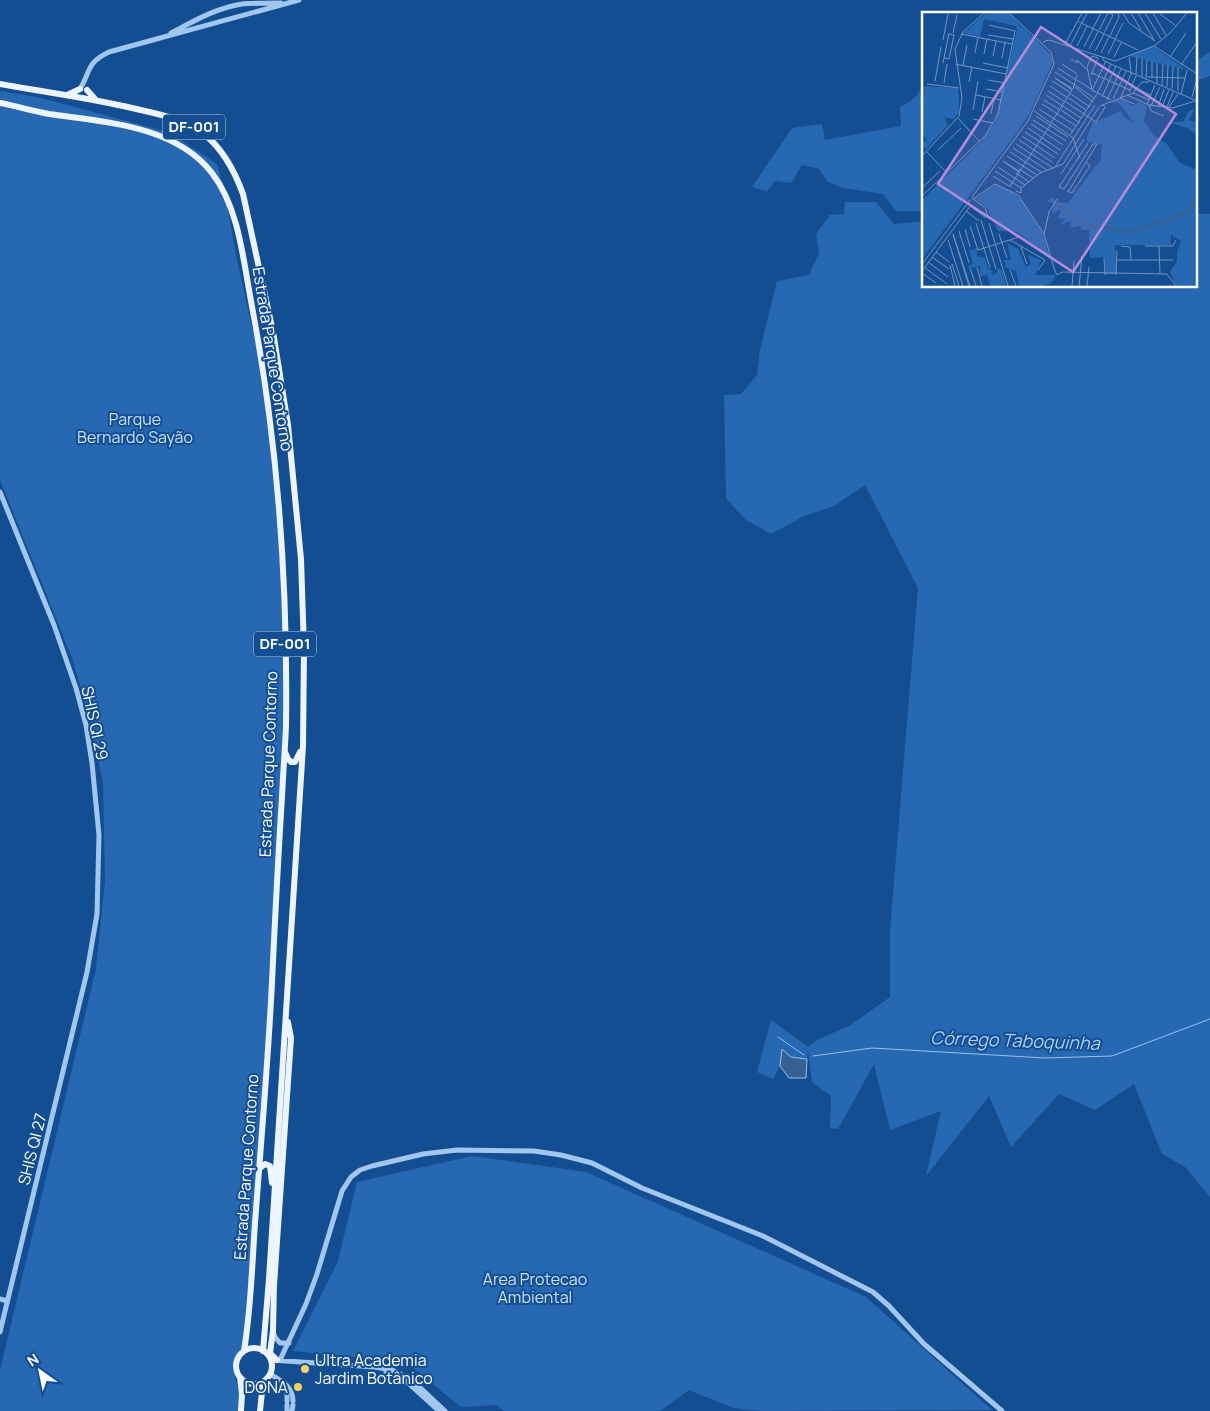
<svg xmlns="http://www.w3.org/2000/svg" width="1210" height="1411" font-family="Manrope,sans-serif">
	<style>
		.green { fill: #2668b1 }
		.water { fill: #366192; stroke: #93c3f4 }
		.lines { fill: none; stroke-linecap: round; stroke-linejoin: round }
		.stream { stroke: #93c3f4; stroke-width: 1 }
		.minor { stroke: #a1c7f1; stroke-width: 5 }
		.major { stroke: #ecf4ff; stroke-width: 6 }
		.poi-dot { fill: #ffce62; stroke: #144e92; stroke-width: 2 }
		.labels { text-anchor: middle; stroke-width: 4; stroke-linejoin: round; paint-order: stroke }
		.shield { fill: #144e92; stroke: #b8cade; stroke-width: 1 }
		.shield-label { font-size: 15px; font-weight: bold; fill: #fff }
		.street-label { font-size: 16px; fill: #fff; stroke: #144e92 }
		.park-label { font-size: 16px; fill: #c8e1fc; stroke: #144e92 }
		.poi-label { font-size: 16px; fill: #fff; stroke: #144e92; text-anchor: start }
		.water-label { font-size: 18px; font-style: italic; fill: #add1f8; stroke: #144e92 }
		.inset-river { fill: none; stroke: #366192; stroke-width: 2.5 }
		.inset-road { fill: none; stroke: #7295be; stroke-width: 1 }
		.view { fill: #b68bdc; fill-opacity: 0.15; stroke: #b68bdc; stroke-width: 2.5 }
		.inset-edge { fill: none; stroke: #fff; stroke-width: 2.5 }
	</style>
	<rect width="100%" height="100%" fill="#144e92"/>
	<!-- green -->
	<path class="green" d="M 1210,52 L 1210,76 L 1196,81 L 1196,61 Z
		M 924,80 L 924,211 L 896,211 L 883,194 L 844,188 L 828,182 L 819,169 L 802,165 L 791,183 L 775,181 L 767,191 L 752,187 L 792,128 L 822,124 L 825,140 L 901,126 L 900,107 C 915,99 919,96 924,80 Z
		M 0,91 L 37,97 L 168,132 L 217,164 L 226,199 L 237,260 L 268,398 L 285,569 L 286,711 L 251,1286 L 247,1291 L 243,1347 L 234,1359 L 233,1370 L 240,1396 L 239,1411 L 0,1411 L 0,1370 L 96,969 L 105,880 L 103,783 L 88,712 L 72,658 L 0,480 Z
		M 845,202 L 876,202 L 894,224 L 924,221 L 924,286 L 1196,286 L 1196,214 L 1210,214 L 1210,1197 L 1185,1167 L 1162,1154 L 1134,1084 L 1095,1110 L 1059,1094 L 1011,1147 L 989,1096 L 926,1176 L 941,1111 L 890,1130 L 874,1064 L 838,1129 L 830,1128 L 831,1096 L 812,1082 L 808,1050 L 807,1059 L 791,1057 L 782,1050 L 780,1066 L 773,1079 L 757,1072 L 771,1020 L 808,1047 L 819,1039 L 849,1026 L 890,997 L 890,930 L 918,588 L 865,485 L 834,506 L 804,516 L 771,534 L 746,520 L 726,498 L 724,395 L 741,394 L 757,375 L 760,350 L 777,281 L 809,275 L 819,253 L 816,234 L 830,215 L 844,214 Z
		M 472,1156 L 586,1172 L 866,1297 L 992,1410 L 760,1411 L 733,1408 L 689,1390 L 660,1411 L 504,1411 L 496,1405 L 461,1407 L 406,1362 L 293,1351 L 338,1261 L 357,1182 Z"/>
	<!-- water -->
	<path class="water" d="M 782,1049 L 791,1057 L 807,1059 L 806,1078 L 789,1078 L 780,1066 Z"/>
	<g class="lines">
		<!-- stream -->
		<path class="stream" d="M 778,1037 L 804,1055
			M 813,1056 L 872,1048 L 1045,1058 L 1112,1056 L 1210,1019"/>
		<!-- minor -->
		<path class="minor" d="M 171,33 C 194,21 216,8 242,4 C 255,3 268,3 281,3
			M 80,89 C 91,71 86,63 109,52 L 299,0
			M 0,492 L 54,625 L 76,688 L 86,725 L 92,763 L 99,835 L 97,914 L 87,972 L 0,1332
			M 0,1299 L 7,1301
			M 273,1332 L 275,1337 L 280,1343 L 289,1343
			M 271,1360 L 375,1367 L 392,1370 L 412,1380 L 445,1411
			M 280,1360 L 306,1304 L 317,1274 L 342,1191 L 351,1177 L 360,1170 L 372,1166 L 423,1154 L 457,1150 L 534,1151 L 561,1155 L 592,1163 L 642,1188 L 763,1236 L 873,1292 L 889,1306 L 924,1344 L 1002,1411
			M 386,1372 L 407,1382 L 439,1411
			M 270,1374 C 281,1381 293,1386 293,1401
			M 287,1401 L 287,1386
			M 287,1411 L 287,1405
			M 292,1411 L 293,1405"/>
		<!-- major -->
		<path class="major" d="M 0,84 C 44,92 89,98 132,108 C 157,114 183,118 204,134 C 223,149 235,172 243,194 L 273,332 L 288,425 L 301,559 L 304,649 L 303,746 L 269,1279 L 263,1351
			M 87,90 L 95,99
			M 67,95 L 80,89
			M 0,103 C 16,106 32,111 49,114 C 103,122 175,125 212,173 C 239,208 243,259 251,301 C 278,441 288,583 286,726 C 285,750 283,774 282,797 C 278,859 275,920 272,982 C 268,1063 261,1143 255,1223 C 252,1266 251,1309 244,1351
			M 285,752 L 288,759 L 291,762 L 295,762 L 300,752
			M 260,1168 L 265,1164 L 270,1166 L 272,1183
			M 274,1282 L 273,1331 L 270,1353 L 277,1360
			M 274,1285 L 291,1038 L 288,1022
			M236 1366a18 18 0 1 1 36 0a18 18 0 1 1-36 0Z
			M 240,1378 L 242,1394 L 241,1411
			M 260,1411 L 263,1382"/>
	</g>
	<!-- markers -->
	<g class="poi-dot">
		<circle cx="305" cy="1369" r="5"/>
		<circle cx="298" cy="1387" r="5"/>
	</g>
	<g class="labels">
		<!-- shield labels -->
		<g class="shield">
			<rect x="163" y="114.5" width="62" height="25" rx="4"/>
			<rect x="254" y="631.5" width="62" height="25" rx="4"/>
		</g>
		<g class="shield-label">
			<text x="194" y="132">DF-001</text>
			<text x="285" y="649">DF-001</text>
		</g>
		<!-- street labels -->
		<g class="street-label">
			<text transform="translate(273 359) rotate(81)" y="6">Estrada Parque Contorno</text>
			<text transform="translate(95 723) rotate(78)" y="6">SHIS QI 29</text>
			<text transform="translate(268 764) rotate(-88)" y="6">Estrada Parque Contorno</text>
			<text transform="translate(32 1149) rotate(-76)" y="6">SHIS QI 27</text>
			<text transform="translate(246 1167) rotate(-86)" y="6">Estrada Parque Contorno</text>
		</g>
		<!-- park labels -->
		<g class="park-label">
			<text x="135" y="425">Parque<tspan x="135" dy="18">Bernardo Sayão</tspan></text>
			<text x="535" y="1285">Area Protecao<tspan x="535" dy="18">Ambiental</tspan></text>
		</g>
		<!-- poi labels -->
		<g class="poi-label">
			<text x="315" y="1366">Ultra Academia<tspan x="315" dy="18">Jardim Botânico</tspan></text>
			<text x="288" y="1393" text-anchor="end">DONA</text>
		</g>
		<!-- water labels -->
		<g class="water-label">
			<text transform="translate(1015 1041) rotate(2)" y="6">Córrego Taboquinha</text>
		</g>
	</g>
	<!-- overview -->
	<g transform="translate(922 12)">
		<rect width="275" height="275" fill="#144e92"/>
		<path d="M 64,1 L 86,1 L 128,42 L 131,49 L 109,99 L 96,119 L 0,247 L 0,188 L 59,130 L 73,110 L 95,18 L 94,14 L 62,7 L 58,25 L 42,21 ZM 230,34 L 259,54 L 264,58 L 207,44 ZM 0,74 L 36,76 L 37,87 L 37,100 L 32,107 L 22,105 L 26,113 L 4,137 L 0,134 L 0,130 L 5,129 L 0,120 ZM 198,86 L 210,94 L 217,90 L 225,94 L 222,109 L 231,123 L 244,131 L 258,151 L 275,158 L 275,274 L 247,274 L 254,273 L 248,260 L 255,249 L 255,240 L 259,229 L 249,223 L 249,233 L 193,233 L 195,262 L 184,262 L 182,245 L 168,246 L 167,218 L 160,218 L 158,214 L 148,216 L 149,209 L 137,213 L 143,207 L 136,206 L 139,198 L 130,201 L 132,192 L 125,189 L 131,185 L 133,190 L 146,191 L 179,147 L 180,132 L 166,130 L 164,127 L 171,111 L 199,99 L 202,105 L 212,111 L 197,91 L 189,90 ZM 273,97 L 267,108 L 275,110 L 275,123 L 266,116 L 245,110 L 261,110 L 267,99 ZM 73,173 L 87,178 L 99,188 L 121,222 L 127,244 L 95,220 L 76,219 L 65,196 L 53,187 ZM 85,231 L 96,237 L 104,255 L 109,252 L 106,243 L 119,248 L 113,263 L 134,263 L 129,271 L 121,274 L 97,274 L 94,259 L 82,255 L 84,254 L 82,248 L 89,248 ZM 55,236 L 55,244 L 63,246 L 66,257 L 71,259 L 70,263 L 75,261 L 75,256 L 80,258 L 84,274 L 68,274 L 65,263 L 58,264 L 58,254 L 45,256 L 51,251 L 47,239 Z" fill="#2668b1"/>
		<path class="inset-river" d="M 134,192 L 166,213 L 208,220 L 252,206 L 264,200 L 275,187"/>
		<path class="inset-road" d="M 201,1 L 207,11 L 233,29M 209,1 L 219,18M 216,1 L 232,28M 223,1 L 239,27M 231,1 L 244,23M 238,2 L 253,13M 157,10 L 216,38M 171,16 L 179,1M 177,18 L 186,1M 31,21 L 35,3M 182,21 L 191,3 L 188,1M 39,22 L 90,32M 66,23 L 91,27M 188,24 L 197,5 L 196,1M 193,27 L 201,11M 21,28 L 26,2M 121,30 L 127,28 L 193,49 L 232,34 L 275,62M 143,32 L 160,1M 149,32 L 165,1M 155,34 L 165,14M 232,34 L 248,21 L 265,1M 162,35 L 171,17M 167,37 L 176,20M 173,39 L 182,22M 53,41 L 56,25M 179,41 L 187,25M 62,42 L 65,27M 186,42 L 193,28M 71,44 L 74,29M 180,45 L 182,49 L 275,89M 192,45 L 199,31M 207,45 L 209,60M 248,45 L 264,21M 22,46 L 27,47 L 32,23 L 27,22M 80,46 L 83,31M 149,47 L 155,51 L 155,48 L 164,57M 220,47 L 220,65M 21,51 L 27,21M 61,51 L 86,56M 33,52 L 84,62M 140,52 L 155,62M 41,53 L 45,33M 259,53 L 275,30M 165,55 L 170,78 L 189,88M 165,55 L 170,44 L 176,46 L 169,63M 136,56 L 154,68M 133,60 L 153,73M 170,61 L 208,78M 214,62 L 215,45M 225,65 L 264,66M 224,66 L 225,48M 230,66 L 230,49M 66,68 L 83,71M 155,68 L 169,77M 13,69 L 19,35M 130,69 L 149,81M 47,70 L 50,55M 22,71 L 25,52M 235,71 L 235,51M 5,72 L 37,76M 153,73 L 172,86M 240,73 L 241,52M 128,74 L 146,86M 153,75 L 171,90M 245,75 L 246,53M 64,77 L 81,80M 215,77 L 229,83M 250,77 L 251,55M 170,78 L 184,49M 126,79 L 143,90M 256,79 L 256,56M 207,80 L 214,64M 211,81 L 227,88M 149,82 L 168,95M 175,82 L 189,52M 259,82 L 265,58M 54,83 L 79,88M 124,83 L 159,106M 205,83 L 229,94 L 238,75M 180,85 L 194,54M 199,85 L 210,60M 270,85 L 275,67M 147,86 L 164,98M 198,86 L 212,92M 191,87 L 204,59M 122,88 L 138,98M 185,88 L 199,57M 144,90 L 174,110 L 183,95 L 181,93M 120,92 L 154,114M 225,92 L 233,73M 227,93 L 251,96 L 273,89M 227,93 L 229,99 L 242,104M 178,94 L 211,81 L 220,70 L 227,70M 236,95 L 242,77M 240,95 L 247,78M 245,95 L 251,80M 247,95 L 256,82M 117,97 L 151,119M 51,98 L 56,69M 139,98 L 158,111M 112,99 L 129,111M 60,100 L 63,85M 69,102 L 72,87M 114,104 L 146,125M 36,106 L 58,130M 51,107 L 71,111M 111,108 L 144,129M 129,111 L 150,78 L 133,66 L 151,77 L 155,63M 130,111 L 151,126 L 158,146M 109,112 L 141,133M 106,116 L 138,138M 103,120 L 136,142M 148,123 L 175,82M 100,124 L 133,146M 97,128 L 130,150M 94,132 L 131,156M 91,136 L 125,158M 16,138 L 39,116M 5,140 L 25,161M 88,140 L 119,160M 0,144 L 37,104 L 40,86 L 33,37 L 41,20 L 62,1M 85,144 L 115,163M 141,152 L 177,95M 76,155 L 103,173M 133,155 L 173,93M 97,157 L 111,166M 73,159 L 99,176M 97,159 L 81,149 L 98,161M 94,161 L 107,170M 139,162 L 162,127M 71,164 L 89,175M 88,174 L 129,112M 0,176 L 18,159M 94,179 L 99,181 L 99,176 L 118,161 L 141,152M 145,179 L 150,181 L 168,154 L 164,150M 146,180 L 175,132 L 171,132 L 142,177 L 137,175 L 166,131M 0,184 L 63,124 L 76,102 L 93,19 L 67,13M 50,185 L 106,109 L 132,52 L 129,40 L 87,1M 50,186 L 63,196 L 67,207M 51,187 L 73,172 L 96,183 L 122,222 L 133,259 L 135,263 L 140,260M 48,194 L 64,206M 44,199 L 57,209M 59,208 L 74,257M 54,211 L 68,256M 67,211 L 86,274M 48,214 L 56,238M 43,217 L 48,235M 37,219 L 47,251M 77,222 L 85,246M 122,222 L 127,200 L 135,187M 26,228 L 41,274M 88,228 L 123,248 L 116,258M 199,234 L 208,235 L 209,248M 223,234 L 251,234 L 254,228M 237,234 L 238,262M 99,235 L 105,252M 56,238 L 97,225M 14,240 L 27,250M 10,245 L 27,257M 182,246 L 183,263M 194,248 L 251,248M 6,250 L 26,265M 0,252 L 48,188M 30,252 L 37,274M 28,253 L 33,274M 2,255 L 25,272M 55,255 L 60,274M 48,256 L 54,274M 88,258 L 94,274M 0,259 L 49,193M 140,260 L 245,262 L 254,274M 0,261 L 14,271M 194,263 L 195,239M 47,274 L 31,222 L 48,274M 150,274 L 152,249M 157,274 L 160,244M 165,274 L 167,255"/>
		<path class="view" d="M 119,15 L 254,102 L 151,260 L 16,172 Z"/>
		<rect width="275" height="275" class="inset-edge"/>
	</g>
	<!-- north arrow -->
	<g transform="translate(40 1371) rotate(327)" stroke="#144e92" stroke-width="4" paint-order="stroke">
	<path d="M0-4L9 19L0 12L-9 19Z" fill="#ffffff"/>
	<text y="-8" font-size="14" font-weight="bold" text-anchor="middle" fill="#ffffff">N</text>
	</g>
</svg>
